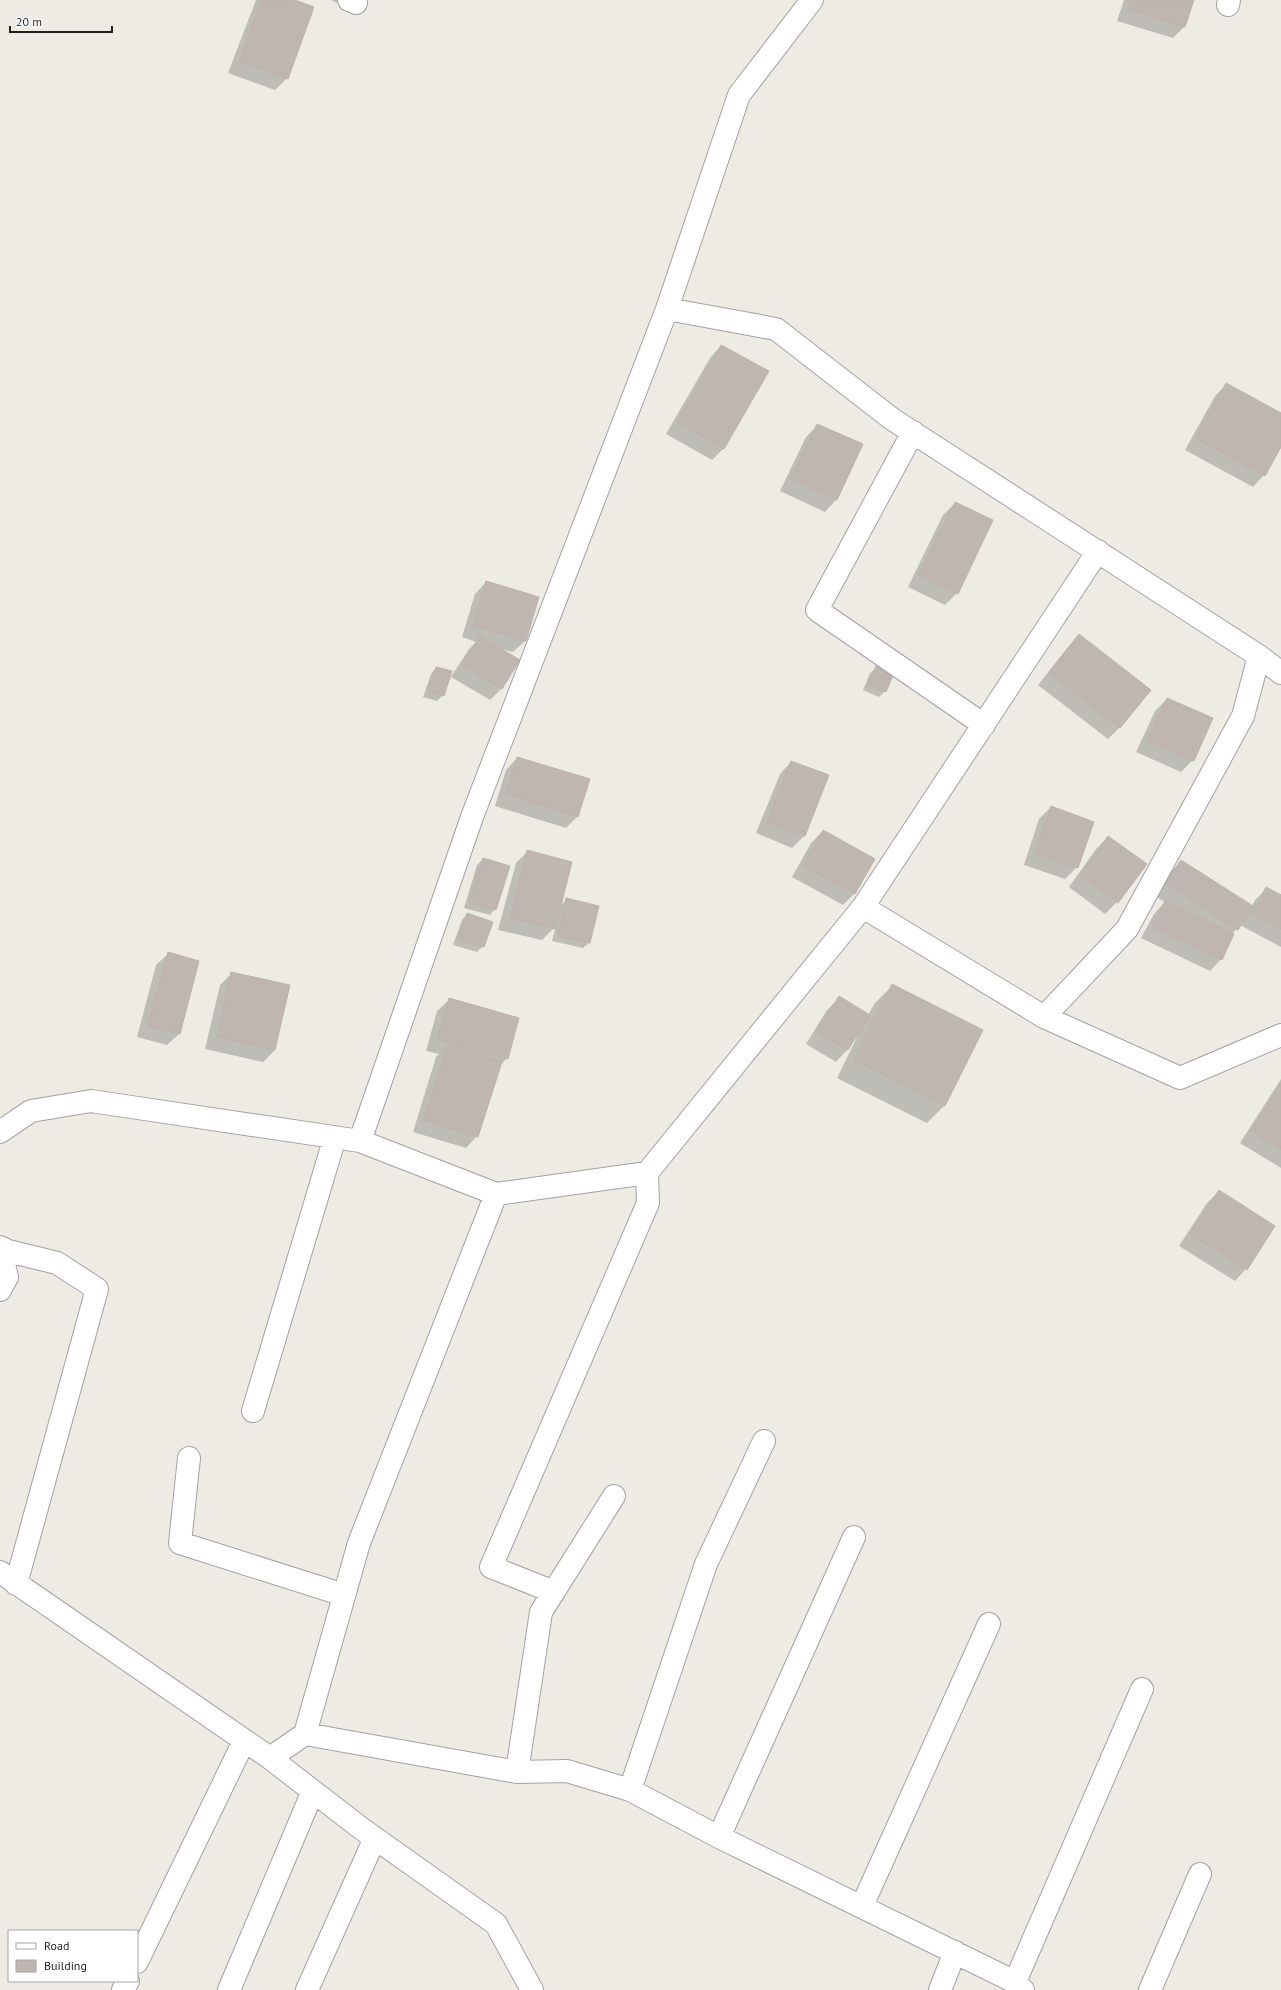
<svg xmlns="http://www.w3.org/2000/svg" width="1281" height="1990" font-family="'PT Sans',sans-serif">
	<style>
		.shadow { fill: #0003 }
		.building { fill: #bfb6b2; stroke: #bfb1a8 }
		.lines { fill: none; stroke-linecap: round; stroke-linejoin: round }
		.street-casing { stroke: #a2a2a2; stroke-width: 24 }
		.street { stroke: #fff; stroke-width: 22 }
	</style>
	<rect width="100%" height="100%" fill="#eeebe5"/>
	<!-- shadow -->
	<path class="shadow" d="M 256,0 L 292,0 L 287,78 L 275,90 L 228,73 Z
		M 331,0 L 362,0 L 352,10 Z
		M 1124,0 L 1193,0 L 1184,27 L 1173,38 L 1117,21 Z
		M 721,346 L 724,448 L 712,460 L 666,434 L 710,358 Z
		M 1227,384 L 1281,414 L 1281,445 L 1264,475 L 1253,487 L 1185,450 L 1215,396 Z
		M 818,425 L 861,444 L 836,500 L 825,512 L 780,491 L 806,437 Z
		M 955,503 L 957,593 L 945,605 L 908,587 L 943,515 Z
		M 486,582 L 525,641 L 513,652 L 501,649 L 502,688 L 490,700 L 451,677 L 469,649 L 476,642 L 462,637 L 475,594 Z
		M 1079,636 L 1149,690 L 1119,728 L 1108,739 L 1038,685 L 1068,647 Z
		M 436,668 L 443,695 L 437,701 L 423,697 L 431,674 Z
		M 876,668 L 885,691 L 879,697 L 863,690 L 870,673 Z
		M 1167,699 L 1193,760 L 1181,772 L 1136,752 L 1155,711 Z
		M 517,758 L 578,816 L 566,828 L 495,806 L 506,770 Z
		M 791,762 L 828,776 L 804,836 L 792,848 L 756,833 L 780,774 Z
		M 1051,807 L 1077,867 L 1065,879 L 1024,865 L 1039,819 Z
		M 823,831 L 855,893 L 843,905 L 792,877 L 811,843 Z
		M 1108,837 L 1117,902 L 1105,914 L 1069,887 L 1096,849 Z
		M 528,851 L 559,907 L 567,899 L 589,943 L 583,948 L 552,941 L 556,926 L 542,940 L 498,930 L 516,863 Z
		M 483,859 L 495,909 L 490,915 L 464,908 L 477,865 Z
		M 1181,861 L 1252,906 L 1255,900 L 1267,889 L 1281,896 L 1281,947 L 1240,925 L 1232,934 L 1221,959 L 1210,971 L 1141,938 L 1154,914 L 1165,902 L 1155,896 L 1170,873 Z
		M 467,914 L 483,946 L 477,952 L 453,945 L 462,920 Z
		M 168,954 L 179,1034 L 167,1045 L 137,1037 L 156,965 Z
		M 232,973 L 275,1050 L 263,1062 L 205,1049 L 220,985 Z
		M 892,986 L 982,1030 L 944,1106 L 927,1123 L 837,1078 L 858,1035 L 857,1035 L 847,1050 L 836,1062 L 806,1044 L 827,1010 L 839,998 L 868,1015 L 875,1003 Z
		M 449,1000 L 507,1058 L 499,1067 L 477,1136 L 466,1148 L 413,1132 L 436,1057 L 439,1054 L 426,1051 L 437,1011 Z
		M 1281,1079 L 1281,1168 L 1240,1143 Z
		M 1219,1191 L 1246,1269 L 1235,1281 L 1179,1246 L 1207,1203 Z"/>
	<!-- building -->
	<path class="building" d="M 262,0 L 295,0 L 314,7 L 288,79 L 239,61 Z
		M 1131,0 L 1194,0 L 1185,27 L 1128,9 Z
		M 721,345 L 769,371 L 724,449 L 677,422 Z
		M 1226,383 L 1281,413 L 1281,447 L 1265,476 L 1196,438 Z
		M 817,424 L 863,444 L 837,500 L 791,479 Z
		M 955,502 L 993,520 L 958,594 L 919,575 Z
		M 486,581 L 539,597 L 526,641 L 473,626 Z
		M 1079,634 L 1151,690 L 1120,728 L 1049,673 Z
		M 480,636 L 520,660 L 502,689 L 462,665 Z
		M 876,666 L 893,675 L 886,692 L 868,684 Z
		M 436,667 L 452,671 L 444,696 L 428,691 Z
		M 1167,698 L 1213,718 L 1194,761 L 1147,740 Z
		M 517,757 L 590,779 L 578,817 L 506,794 Z
		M 791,761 L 829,775 L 805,836 L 767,822 Z
		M 1051,806 L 1094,822 L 1078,868 L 1035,853 Z
		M 823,830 L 875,859 L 855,894 L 803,865 Z
		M 1108,836 L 1147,864 L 1118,903 L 1080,875 Z
		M 527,850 L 572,862 L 555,929 L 510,918 Z
		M 483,858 L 510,866 L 496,910 L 469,902 Z
		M 1181,860 L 1253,906 L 1238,930 L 1166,883 Z
		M 1266,887 L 1281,895 L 1281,929 L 1252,914 Z
		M 566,898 L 599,906 L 590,943 L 558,936 Z
		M 1165,901 L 1234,934 L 1222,960 L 1152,927 Z
		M 467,913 L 493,922 L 484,947 L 458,939 Z
		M 168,952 L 199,961 L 180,1034 L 148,1026 Z
		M 231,972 L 290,985 L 275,1050 L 217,1037 Z
		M 892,984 L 983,1030 L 945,1106 L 854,1060 Z
		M 839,996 L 870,1015 L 848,1050 L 817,1032 Z
		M 449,998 L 519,1018 L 508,1059 L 437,1039 Z
		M 448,1044 L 502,1062 L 478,1137 L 424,1120 Z
		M 1281,1083 L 1281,1149 L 1251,1131 Z
		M 1219,1190 L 1275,1226 L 1247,1270 L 1190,1234 Z"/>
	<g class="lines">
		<!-- street casing -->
		<g class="street-casing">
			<path id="street" d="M 349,0 L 356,3
				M 1228,5 L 1229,0
				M 667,309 L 776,329 L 892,419 L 1259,656 L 1281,673
				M 913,432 L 817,610 L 984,725
				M 863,907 L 1044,1017 L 1180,1078 L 1281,1035
				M 1044,1017 L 1127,929 L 1243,716 L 1259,656
				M 0,1132 L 31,1111 L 91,1101 L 360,1141 L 496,1194 L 359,1543 L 305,1734
				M 360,1141 L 472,817 L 667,309 L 739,95 L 812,0
				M 496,1194 L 647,1173
				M 0,1247 L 8,1251 L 57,1263 L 97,1289 L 16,1584
				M 0,1248 L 7,1277 L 0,1290
				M 253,1411 L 335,1137
				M 189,1458 L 180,1543 L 344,1595
				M 0,1572 L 270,1758 L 362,1829 L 496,1924 L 532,1990
				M 554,1592 L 491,1567 L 648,1203 L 647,1173 L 863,907 L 1098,551
				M 270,1758 L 305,1734 L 517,1772 L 567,1771 L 630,1790 L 719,1837 L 1015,1982 L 1023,1990
				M 517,1772 L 541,1612 L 614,1496
				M 630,1790 L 706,1564 L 764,1441
				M 719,1837 L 854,1537
				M 862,1906 L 989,1624
				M 137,1962 L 244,1741
				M 1015,1982 L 1142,1689
				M 123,1990 L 128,1981
				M 229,1990 L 313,1791
				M 307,1990 L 375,1838
				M 940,1990 L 955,1952
				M 1150,1990 L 1200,1874"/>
		</g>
		<!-- street -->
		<use href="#street" class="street"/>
	</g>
	<!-- legend -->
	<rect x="8" y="1930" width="130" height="52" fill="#ffffff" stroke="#a5a5a5"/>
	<rect x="16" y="1943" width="20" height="6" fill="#ffffff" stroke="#a5a5a5"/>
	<text x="44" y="1950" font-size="12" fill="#1e1e1e">Road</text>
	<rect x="16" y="1960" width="20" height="12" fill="#bfb6b2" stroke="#a5a5a5"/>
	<text x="44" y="1970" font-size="12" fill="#1e1e1e">Building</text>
	<!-- scale -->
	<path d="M10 26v6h102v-6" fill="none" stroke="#1e1e1e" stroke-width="2"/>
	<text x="16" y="26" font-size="12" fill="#1e1e1e" stroke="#ffffff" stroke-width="3" paint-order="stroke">20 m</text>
</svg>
